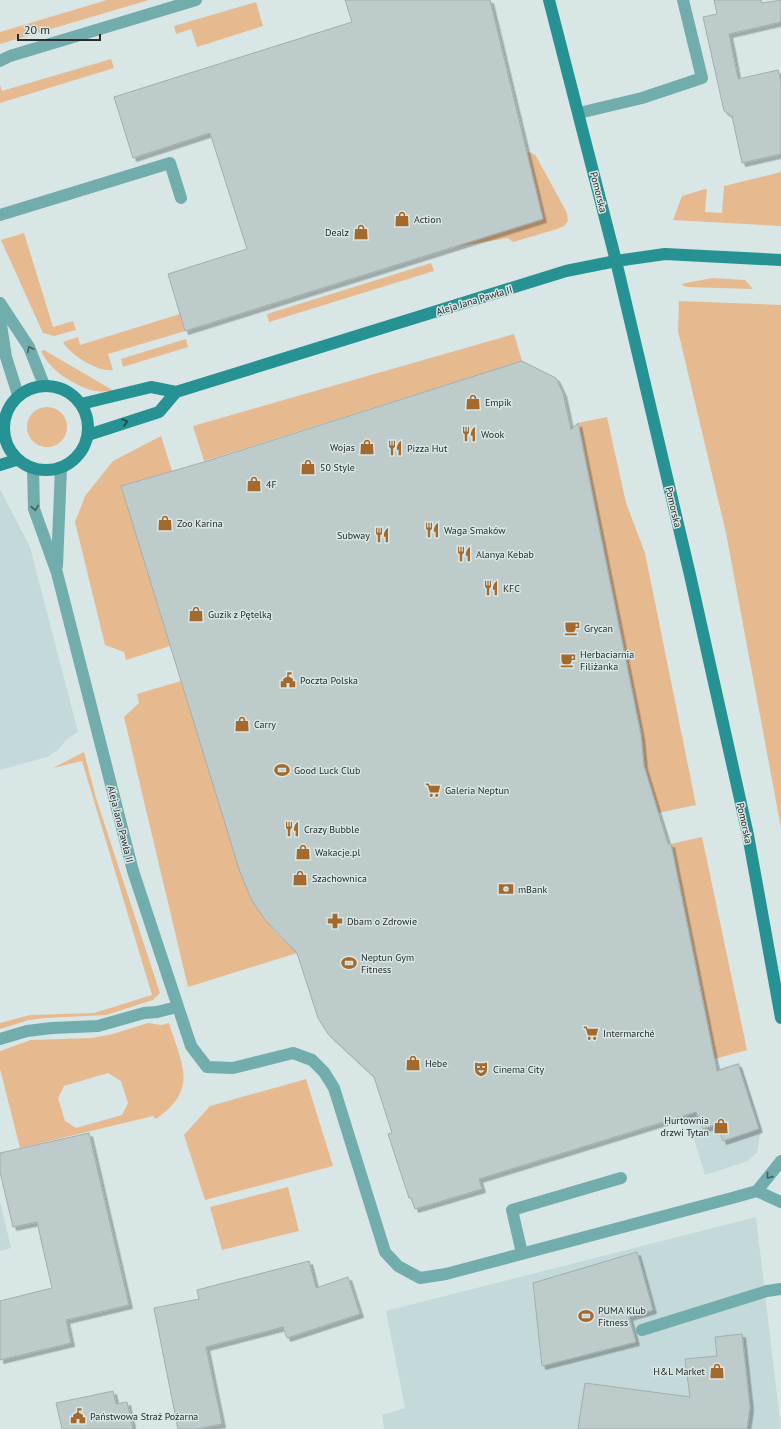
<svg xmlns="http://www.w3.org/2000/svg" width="781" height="1429" font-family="'PT Sans',sans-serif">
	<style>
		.built { fill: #c4dada }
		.green { fill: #e6b98f; fill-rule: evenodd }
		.building { fill: #becbcb; stroke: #a1aeae; filter: url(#shadow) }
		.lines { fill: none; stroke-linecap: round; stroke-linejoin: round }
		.lane { stroke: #72adae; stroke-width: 12 }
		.street { stroke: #72adae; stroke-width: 12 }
		.secondary { stroke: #269294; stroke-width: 12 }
		.oneway { stroke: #456060 }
		.oneway2 { stroke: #274646 }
		.labels { text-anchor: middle; stroke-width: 3; stroke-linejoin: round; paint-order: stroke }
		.street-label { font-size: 10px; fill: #272c2c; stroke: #d9e6e6 }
		.poi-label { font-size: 10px; fill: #272c2c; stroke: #d9e6e6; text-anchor: start }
	</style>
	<defs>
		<filter id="shadow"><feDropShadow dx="3.5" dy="3.5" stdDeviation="0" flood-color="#0004"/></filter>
	</defs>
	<rect width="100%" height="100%" fill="#d9e6e6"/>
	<!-- built -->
	<path class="built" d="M 0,489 L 30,547 L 78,732 L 67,739 L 58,750 L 47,757 L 0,770 Z
		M 740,1062 L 761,1129 L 757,1152 L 748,1161 L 705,1175 L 678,1086 L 682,1080 Z
		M 0,1201 L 11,1248 L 0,1251 Z
		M 756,1217 L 781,1429 L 384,1429 L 382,1415 L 405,1408 L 386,1311 Z"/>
	<!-- green -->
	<path class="green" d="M 107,0 L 149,0 L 0,44 L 0,32 Z
		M 256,2 L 263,26 L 197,47 L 191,29 L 176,34 L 174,26 Z
		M 111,59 L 114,68 L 0,103 L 0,85 L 2,91 Z
		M 526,152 L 532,153 L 536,156 L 567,213 L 568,221 L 564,226 L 557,229 L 513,242 L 508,238 L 454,247 Z
		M 781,172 L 781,226 L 673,220 L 682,196 L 705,189 L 707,190 L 705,212 L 722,213 L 724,186 Z
		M 24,233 L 53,327 L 73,321 L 76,330 L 54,336 L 43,333 L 1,240 Z
		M 431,263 L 434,271 L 269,322 L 267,314 Z
		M 712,278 L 745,280 L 753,289 L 686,287 L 681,284 Z
		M 679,301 L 781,305 L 781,828 L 726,533 L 678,331 Z
		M 180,314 L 185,331 L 108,354 L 113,370 C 99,373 69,354 63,342 L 78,337 L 80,345 Z
		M 514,334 L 522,361 L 204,461 L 193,426 Z
		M 186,339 L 188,347 L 123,367 L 121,359 Z
		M 44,350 L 114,391 C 108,391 101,392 95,391 C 75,386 50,371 41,351 Z
		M27 427a20 20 0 1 1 40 0a20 20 0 1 1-40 0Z
		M 607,417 L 626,503 L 645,553 L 696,805 L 658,813 L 644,766 L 641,735 L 578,423 Z
		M 161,436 L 172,471 L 121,486 L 170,646 L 126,660 L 124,652 L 105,645 L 75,522 L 85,496 L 113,461 Z
		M 181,681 L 239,869 C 254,908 266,925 297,953 L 188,987 L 124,717 L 139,703 L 137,694 Z
		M 84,752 L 96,798 L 160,993 L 153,1000 L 106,1015 L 46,1018 L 29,1020 L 0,1029 L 0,1023 L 30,1015 L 94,1013 L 152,995 L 82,761 L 53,768 Z
		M 702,837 L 747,1050 L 707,1061 L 710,1035 L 671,844 Z
		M 148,1023 L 161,1025 L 169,1023 C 182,1065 199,1089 156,1119 L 153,1116 L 20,1148 L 0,1069 L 0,1051 L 31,1040 L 92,1038 L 113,1034 ZM 108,1073 L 121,1081 L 128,1103 L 122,1115 L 76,1128 L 65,1121 L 58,1098 L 64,1086 Z
		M 306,1079 L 333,1166 L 205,1200 L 184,1135 L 210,1106 Z
		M 288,1187 L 299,1231 L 222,1250 L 210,1207 Z"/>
	<!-- building -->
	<path class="building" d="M 345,0 L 490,0 L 543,219 L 185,331 L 168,274 L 247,249 L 210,133 L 133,158 L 114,97 L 352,22 Z
		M 714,0 L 761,0 L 762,3 L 781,0 L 781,22 L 729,34 L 738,79 L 778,70 L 781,81 L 781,154 L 742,163 L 732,116 L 724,111 L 703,17 L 717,14 Z
		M 522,361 L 556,378 L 563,393 L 571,430 L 578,423 L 641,735 L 644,766 L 668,844 L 671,844 L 717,1071 L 738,1064 L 759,1129 L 723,1141 L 717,1124 L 703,1129 L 696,1112 L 479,1179 L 482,1189 L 415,1209 L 411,1198 L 409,1198 L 388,1134 L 392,1133 L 374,1077 L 328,1034 L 318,1018 L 297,953 L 265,920 L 251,899 L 239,869 L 121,486 L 204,462 Z
		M 89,1133 L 129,1305 L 66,1320 L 71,1343 L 0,1360 L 0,1301 L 52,1288 L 37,1222 L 13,1227 L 0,1172 L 0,1153 Z
		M 637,1252 L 653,1310 L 629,1317 L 636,1342 L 542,1366 L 533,1283 Z
		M 309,1261 L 316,1288 L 348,1277 L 360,1314 L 287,1338 L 283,1327 L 206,1347 L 222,1424 L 196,1429 L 178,1429 L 154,1308 L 199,1299 L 197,1290 Z
		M 742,1334 L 750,1407 L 747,1429 L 578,1429 L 585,1383 L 690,1397 L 685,1359 L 717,1356 L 715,1337 Z
		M 113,1391 L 116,1404 L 127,1402 L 133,1429 L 62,1429 L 56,1403 Z"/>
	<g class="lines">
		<!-- lane -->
		<path class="lane" d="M 0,61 L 10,56 L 196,0
			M 579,113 L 642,98 L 702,78 L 683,0
			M 0,215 L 170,163 L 181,198
			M 0,303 L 29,347 L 44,385
			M 0,318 L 6,357 L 18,395
			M 522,1253 L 512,1210 L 621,1178
			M 642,1330 L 767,1291 L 781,1289"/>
		<!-- street -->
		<path class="street" d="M 33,469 L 34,509 L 57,573 L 133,871 L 191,1046 L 207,1067 L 233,1068 L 293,1053 L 312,1060 L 324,1072 L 334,1088 L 385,1252 L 398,1266 L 420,1278 L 446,1274 L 732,1198 L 757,1191 L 781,1161
			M 57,566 L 61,468
			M 0,1039 L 27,1031 L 52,1028 L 98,1026 L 144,1013 L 157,1012 L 177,1007
			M 757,1191 L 781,1202"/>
		<!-- secondary -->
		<path class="secondary" d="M 549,0 L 616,261 L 690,575 L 748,835 L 781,1018
			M4 428a42 42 0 1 1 84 0a42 42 0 1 1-84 0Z
			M 81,404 L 151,387 L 176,392 L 566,271 L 616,261 L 665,254 L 781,260
			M 88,435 L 159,412 L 176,392
			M 0,465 L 16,460"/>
	</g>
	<!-- one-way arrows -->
	<defs><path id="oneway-chevron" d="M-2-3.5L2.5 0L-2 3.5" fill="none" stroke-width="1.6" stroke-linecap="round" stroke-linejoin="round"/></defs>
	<g class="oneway">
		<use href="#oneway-chevron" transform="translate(30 349) rotate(-116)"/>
		<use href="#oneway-chevron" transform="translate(35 508) rotate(80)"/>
		<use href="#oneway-chevron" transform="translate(769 1176) rotate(129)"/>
	</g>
	<use class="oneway2" href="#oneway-chevron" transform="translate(125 422) rotate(-18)"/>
	<!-- icons -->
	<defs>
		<g id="shop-bare" transform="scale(1.2)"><path d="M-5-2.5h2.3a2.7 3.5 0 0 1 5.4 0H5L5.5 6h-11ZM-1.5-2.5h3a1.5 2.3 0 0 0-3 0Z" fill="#a56a2b" stroke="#d9e6e6" stroke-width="2.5" paint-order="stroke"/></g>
		<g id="restaurant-bare" transform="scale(1.2)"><path d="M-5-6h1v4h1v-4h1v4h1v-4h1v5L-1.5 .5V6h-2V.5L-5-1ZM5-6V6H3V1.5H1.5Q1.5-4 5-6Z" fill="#a56a2b" stroke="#d9e6e6" stroke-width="2.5" paint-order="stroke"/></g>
		<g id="cafe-bare" transform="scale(1.2)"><path d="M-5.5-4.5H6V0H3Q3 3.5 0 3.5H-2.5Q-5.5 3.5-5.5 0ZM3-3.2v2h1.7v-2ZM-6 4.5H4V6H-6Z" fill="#a56a2b" stroke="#d9e6e6" stroke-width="2.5" paint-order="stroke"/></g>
		<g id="civic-bare" transform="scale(1.2)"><path d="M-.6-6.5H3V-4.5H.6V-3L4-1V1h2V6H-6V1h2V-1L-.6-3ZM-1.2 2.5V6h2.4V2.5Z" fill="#a56a2b" stroke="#d9e6e6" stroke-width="2.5" paint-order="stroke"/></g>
		<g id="stadium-bare" transform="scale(1.2)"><path d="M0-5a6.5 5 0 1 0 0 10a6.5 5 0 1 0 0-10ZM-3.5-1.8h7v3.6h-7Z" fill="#a56a2b" stroke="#d9e6e6" stroke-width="2.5" paint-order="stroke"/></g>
		<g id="supermarket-bare" transform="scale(1.2)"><path d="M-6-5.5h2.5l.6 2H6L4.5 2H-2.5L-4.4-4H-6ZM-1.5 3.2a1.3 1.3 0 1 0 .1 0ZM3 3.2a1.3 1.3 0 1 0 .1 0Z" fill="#a56a2b" stroke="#d9e6e6" stroke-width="2.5" paint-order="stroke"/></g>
		<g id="bank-bare" transform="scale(1.2)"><path d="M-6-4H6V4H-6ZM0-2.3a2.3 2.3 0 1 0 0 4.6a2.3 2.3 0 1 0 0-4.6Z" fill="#a56a2b" stroke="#d9e6e6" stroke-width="2.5" paint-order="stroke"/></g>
		<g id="pharmacy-bare" transform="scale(1.2)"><path d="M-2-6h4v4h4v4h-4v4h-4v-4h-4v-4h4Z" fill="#a56a2b" stroke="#d9e6e6" stroke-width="2.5" paint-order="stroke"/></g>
		<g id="theatre-bare" transform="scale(1.2)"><path d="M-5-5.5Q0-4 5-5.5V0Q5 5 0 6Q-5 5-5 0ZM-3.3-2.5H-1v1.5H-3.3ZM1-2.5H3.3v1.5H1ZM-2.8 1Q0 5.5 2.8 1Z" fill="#a56a2b" stroke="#d9e6e6" stroke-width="2.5" paint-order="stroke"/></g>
	</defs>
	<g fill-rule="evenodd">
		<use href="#shop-bare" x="402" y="219"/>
		<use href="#shop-bare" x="361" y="232"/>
		<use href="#shop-bare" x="473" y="402"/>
		<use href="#restaurant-bare" x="469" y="434"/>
		<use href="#shop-bare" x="367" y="447"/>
		<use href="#restaurant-bare" x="395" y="448"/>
		<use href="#shop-bare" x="308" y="467"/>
		<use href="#shop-bare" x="254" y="484"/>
		<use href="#shop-bare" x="165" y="523"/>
		<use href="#restaurant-bare" x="432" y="530"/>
		<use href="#restaurant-bare" x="382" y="535"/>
		<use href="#restaurant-bare" x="464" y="554"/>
		<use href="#restaurant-bare" x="491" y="588"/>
		<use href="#shop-bare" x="196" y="614"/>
		<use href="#cafe-bare" x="572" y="628"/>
		<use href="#cafe-bare" x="568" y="660"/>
		<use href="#civic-bare" x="288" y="680"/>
		<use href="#shop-bare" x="242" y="724"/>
		<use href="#stadium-bare" x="282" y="770"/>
		<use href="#supermarket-bare" x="433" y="790"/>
		<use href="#restaurant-bare" x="292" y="829"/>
		<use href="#shop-bare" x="303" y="852"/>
		<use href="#shop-bare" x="300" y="878"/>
		<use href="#bank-bare" x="506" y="889"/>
		<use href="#pharmacy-bare" x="335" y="921"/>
		<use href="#stadium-bare" x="349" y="963"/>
		<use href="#supermarket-bare" x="591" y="1033"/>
		<use href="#shop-bare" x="413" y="1063"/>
		<use href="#theatre-bare" x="481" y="1069"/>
		<use href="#shop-bare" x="721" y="1126"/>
		<use href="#stadium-bare" x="586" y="1316"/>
		<use href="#shop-bare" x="717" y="1371"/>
		<use href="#civic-bare" x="78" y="1416"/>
	</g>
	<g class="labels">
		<!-- street labels -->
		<g class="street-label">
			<text transform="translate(599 192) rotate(76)" y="4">Pomorska</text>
			<text transform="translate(474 300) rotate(-17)" y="4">Aleja Jana Pawła II</text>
			<text transform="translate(674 507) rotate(77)" y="4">Pomorska</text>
			<text transform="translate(745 823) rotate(78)" y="4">Pomorska</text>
			<text transform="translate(121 824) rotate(76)" y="4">Aleja Jana Pawła II</text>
		</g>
		<!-- poi labels -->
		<g class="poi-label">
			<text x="414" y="223">Action</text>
			<text x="349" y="236" text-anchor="end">Dealz</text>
			<text x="485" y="406">Empik</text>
			<text x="481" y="438">Wook</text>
			<text x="355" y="451" text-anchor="end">Wojas</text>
			<text x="407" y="452">Pizza Hut</text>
			<text x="320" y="471">50 Style</text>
			<text x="266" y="488">4F</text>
			<text x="177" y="527">Zoo Karina</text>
			<text x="444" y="534">Waga Smaków</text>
			<text x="370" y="539" text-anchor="end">Subway</text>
			<text x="476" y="558">Alanya Kebab</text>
			<text x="503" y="592">KFC</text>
			<text x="208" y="618">Guzik z Pętelką</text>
			<text x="584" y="632">Grycan</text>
			<text x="580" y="658">Herbaciarnia<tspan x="580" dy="12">Filiżanka</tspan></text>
			<text x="300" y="684">Poczta Polska</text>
			<text x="254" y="728">Carry</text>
			<text x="294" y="774">Good Luck Club</text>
			<text x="445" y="794">Galeria Neptun</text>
			<text x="304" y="833">Crazy Bubble</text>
			<text x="315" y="856">Wakacje.pl</text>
			<text x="312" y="882">Szachownica</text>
			<text x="518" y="893">mBank</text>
			<text x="347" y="925">Dbam o Zdrowie</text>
			<text x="361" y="961">Neptun Gym<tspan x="361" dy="12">Fitness</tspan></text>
			<text x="603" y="1037">Intermarché</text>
			<text x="425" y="1067">Hebe</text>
			<text x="493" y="1073">Cinema City</text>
			<text x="709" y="1124" text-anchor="end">Hurtownia<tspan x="709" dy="12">drzwi Tytan</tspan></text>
			<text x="598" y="1314">PUMA Klub<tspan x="598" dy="12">Fitness</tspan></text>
			<text x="705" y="1375" text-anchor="end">H&amp;L Market</text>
			<text x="90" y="1420">Państwowa Straż Pożarna</text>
		</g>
	</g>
	<!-- scale -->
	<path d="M18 34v6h82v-6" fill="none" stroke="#272c2c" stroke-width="2"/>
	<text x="24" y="34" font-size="12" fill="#272c2c" stroke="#d9e6e6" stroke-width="3" paint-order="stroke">20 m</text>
</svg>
